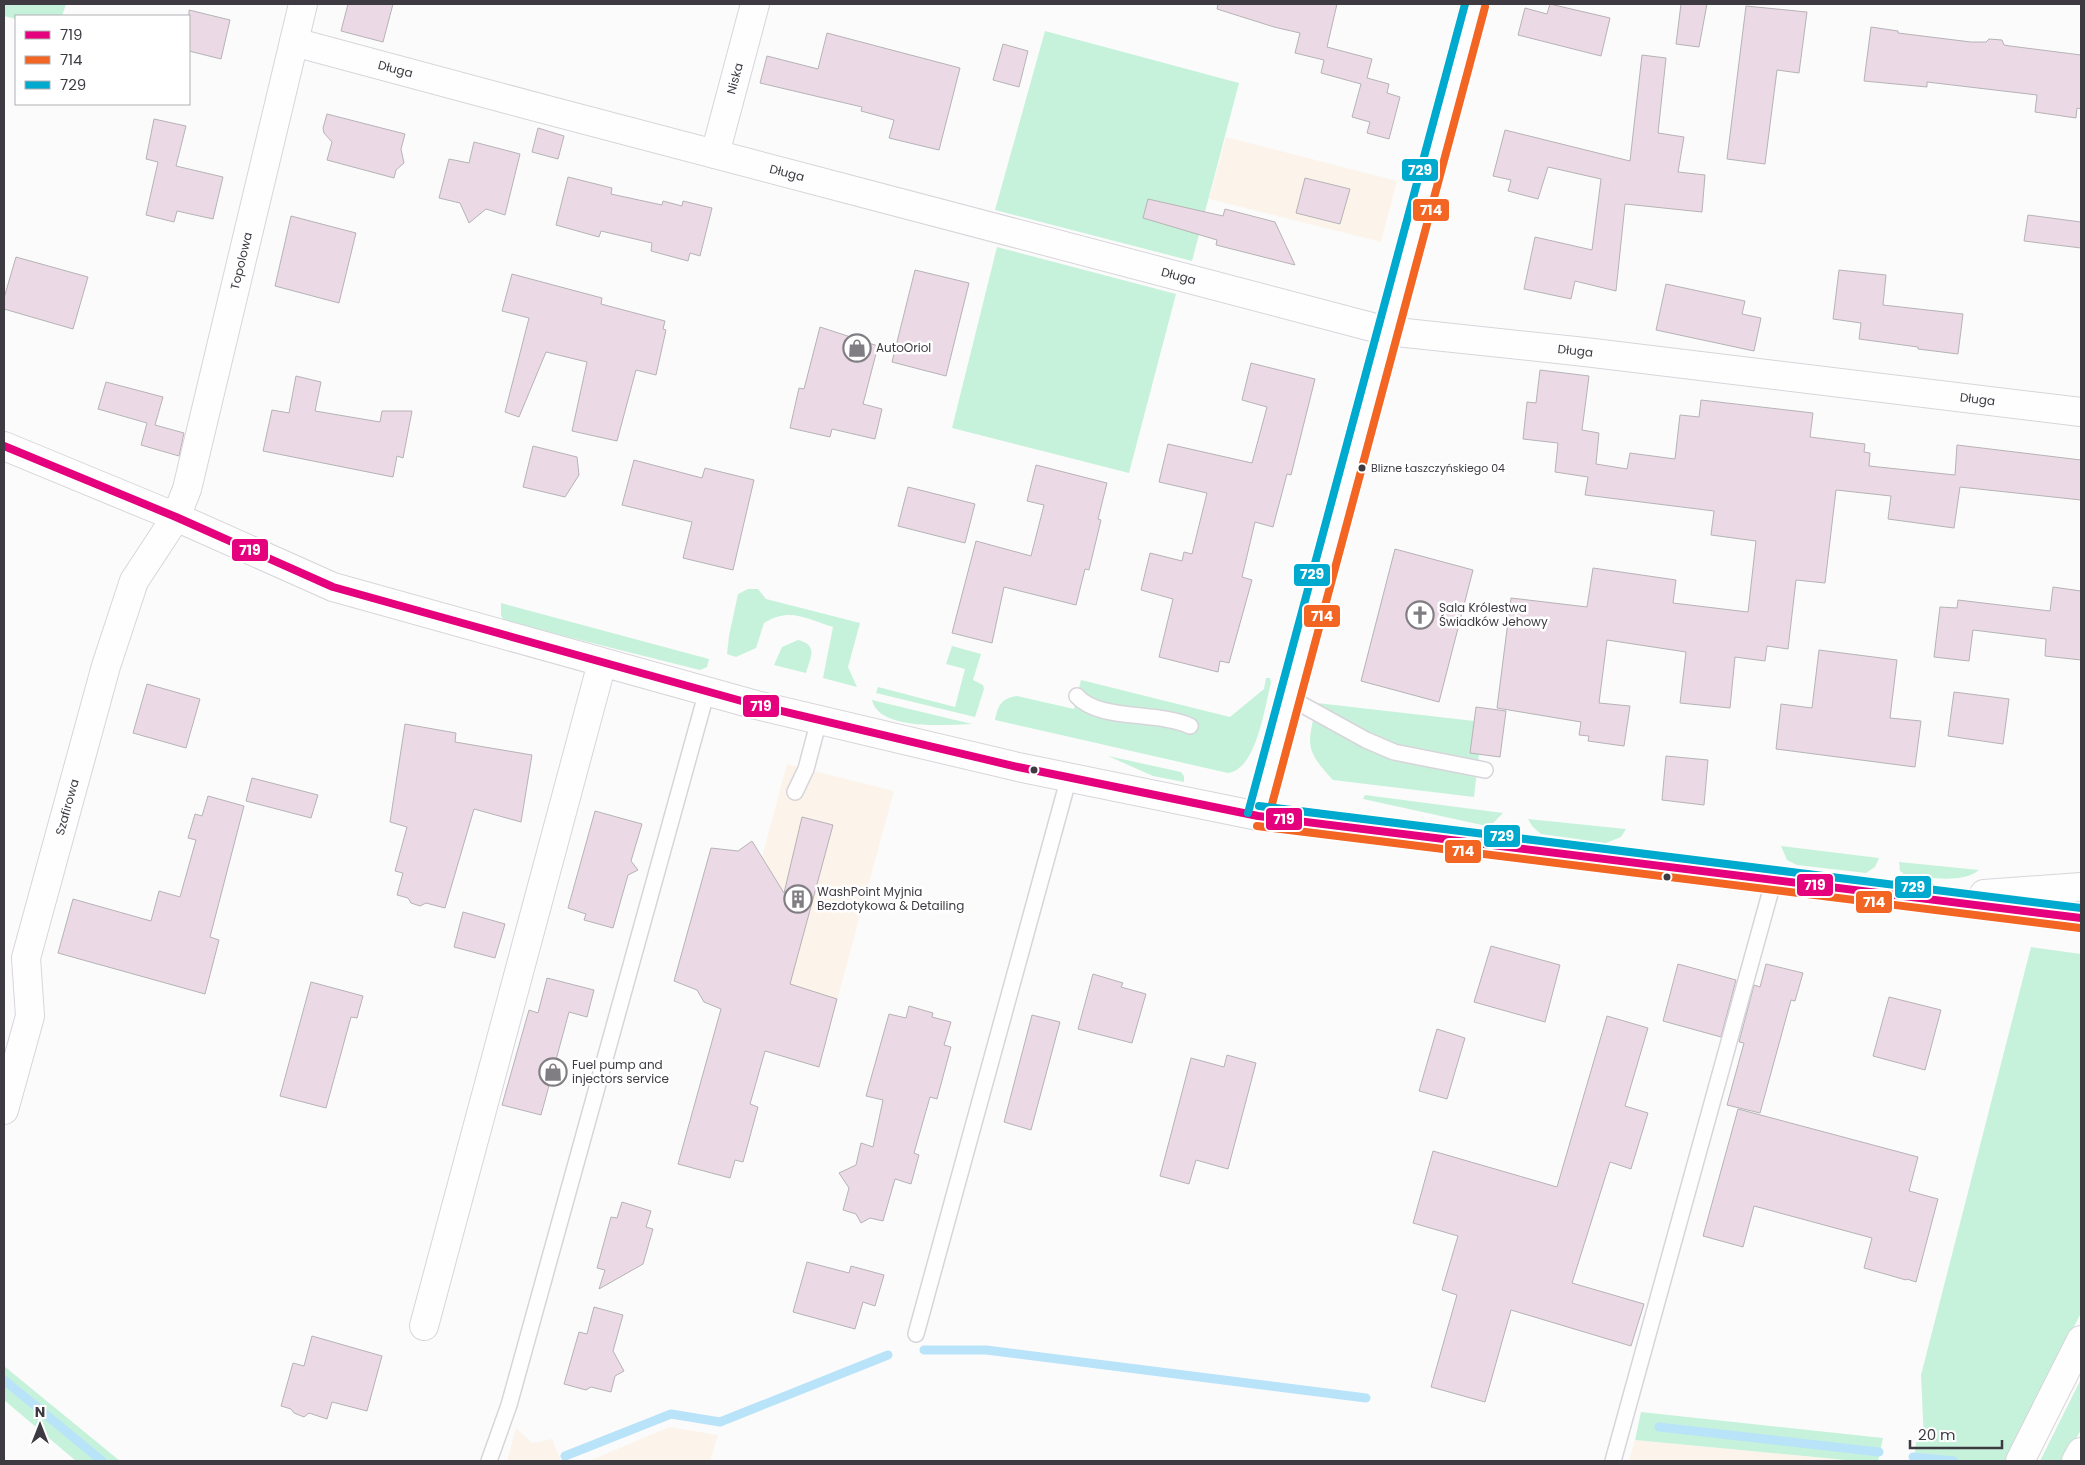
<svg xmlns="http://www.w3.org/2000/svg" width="2085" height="1465" font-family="Poppins,sans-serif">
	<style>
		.commercial { fill: #fcf4ea }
		.green { fill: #c6f2db }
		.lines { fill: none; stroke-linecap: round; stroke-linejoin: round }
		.stream { stroke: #b8e3f8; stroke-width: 9 }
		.building { fill: #ebd9e5; stroke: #b6b3b5 }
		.service-casing { stroke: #d7d5da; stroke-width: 18 }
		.minor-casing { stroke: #d7d5da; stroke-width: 30 }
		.tertiary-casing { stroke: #d7d5da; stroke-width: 30 }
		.secondary-casing { stroke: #d7d5da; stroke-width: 30 }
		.motorway-casing { stroke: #d7d5da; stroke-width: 30 }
		.service { stroke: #fefeff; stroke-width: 15 }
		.minor { stroke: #fefeff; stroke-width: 28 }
		.tertiary { stroke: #fefeff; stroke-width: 28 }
		.secondary { stroke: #fefeff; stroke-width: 28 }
		.motorway { stroke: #fefeff; stroke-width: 28 }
		.bus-1-casing { stroke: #fff; stroke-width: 11 }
		.bus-2-casing { stroke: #fff; stroke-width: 11 }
		.bus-3-casing { stroke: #fff; stroke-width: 11 }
		.bus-1 { stroke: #e5007d; stroke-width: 8 }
		.bus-2 { stroke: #f26522; stroke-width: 8 }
		.bus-3 { stroke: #00a9ce; stroke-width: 8 }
		.bus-dot { fill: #3d3a41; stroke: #fff; stroke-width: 2 }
		.labels { text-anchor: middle; stroke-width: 5; stroke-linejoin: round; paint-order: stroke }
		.bus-label { font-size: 11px; fill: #3d3a41; stroke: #fff; text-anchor: start }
		.street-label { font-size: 12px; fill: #3d3a41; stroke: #fff }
		.poi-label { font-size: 12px; fill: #3d3a41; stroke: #fff; text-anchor: start }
		.line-badge { stroke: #fff; stroke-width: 2 }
		.badge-label { font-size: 14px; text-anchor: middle; font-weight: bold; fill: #fff }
	</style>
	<rect width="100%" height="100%" fill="#fbfbfc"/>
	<!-- commercial -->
	<path class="commercial" d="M 1226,137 L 1397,181 L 1381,242 L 1209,199 Z
		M 787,764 L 894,791 L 819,1067 L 714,1035 Z
		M 669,1427 L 718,1435 L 710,1461 L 589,1461 Z
		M 516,1428 L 532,1443 L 552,1439 L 561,1461 L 507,1461 Z
		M 1635,1440 L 1856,1461 L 1629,1461 Z"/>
	<!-- green -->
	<path class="green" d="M 5,4 L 66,4 L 62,16 L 16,16 L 16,19 L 4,16 Z
		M 1045,31 L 1239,83 L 1192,261 L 995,210 Z
		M 997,247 L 1176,294 L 1129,473 L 952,428 Z
		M 748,589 L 758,589 L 766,599 L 860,623 L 848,667 L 857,687 L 823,678 L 833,627 C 805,619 791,607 764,623 L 756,648 L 736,657 L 727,654 L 729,636 L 738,594 Z
		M 501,603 L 709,659 L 707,667 L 700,670 L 504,621 L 501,615 Z
		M 798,640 C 819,645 810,658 806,673 L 774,665 L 782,647 Z
		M 952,646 L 981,654 L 973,680 L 983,685 L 984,689 L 975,717 L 876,693 L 878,687 L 955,707 L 965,669 L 946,664 Z
		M 1266,678 L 1270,678 L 1271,683 C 1264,708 1257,769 1228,773 L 995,720 C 998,706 1001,698 1017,696 L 1074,709 L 1081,680 L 1230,717 L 1264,689 Z
		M 872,700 L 972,724 C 947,725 879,731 872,700 Z
		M 1317,703 L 1474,721 L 1470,753 L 1479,754 L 1474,797 L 1333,780 C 1303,748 1308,744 1317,703 Z
		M 1108,756 L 1181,772 L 1184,776 L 1184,782 L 1153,776 Z
		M 1365,795 L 1503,813 L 1492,824 L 1482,825 L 1363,799 Z
		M 1528,819 L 1626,829 L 1621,837 L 1606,843 L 1541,834 L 1532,826 Z
		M 1781,846 L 1879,858 L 1875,867 L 1866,873 L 1797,865 L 1787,860 Z
		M 1899,862 L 1979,870 C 1963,884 1928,877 1907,876 L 1900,871 Z
		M 2031,947 L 2081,954 L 2081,1313 L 2005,1461 L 1914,1461 L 1916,1442 L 1924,1442 L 1921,1375 Z
		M 4,1366 L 120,1461 L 76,1461 L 4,1400 Z
		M 2081,1379 L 2081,1430 L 2063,1461 L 2040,1461 Z
		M 1641,1412 L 1883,1438 L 1878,1461 L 1856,1461 L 1635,1440 Z"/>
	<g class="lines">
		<!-- stream -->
		<path class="stream" d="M 924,1350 L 986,1350 L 1366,1398
			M 4,1380 L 102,1461
			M 1659,1427 L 1879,1452
			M 565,1456 L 671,1414 L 720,1422 L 888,1355
			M 1913,1457 L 1954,1461"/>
	</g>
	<!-- building -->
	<path class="building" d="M 348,4 L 393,4 L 383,42 L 341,31 Z
		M 1218,4 L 1337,4 L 1327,47 L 1372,59 L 1367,78 L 1389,84 L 1387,93 L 1400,97 L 1389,139 L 1367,133 L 1370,122 L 1352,117 L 1361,84 L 1321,73 L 1324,60 L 1295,53 L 1300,33 L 1274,27 L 1217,9 Z
		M 1550,4 L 1610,18 L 1601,56 L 1518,35 L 1525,8 L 1547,14 Z
		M 1681,4 L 1707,4 L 1699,47 L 1676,44 Z
		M 1746,6 L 1807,12 L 1799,73 L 1777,70 L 1765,164 L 1727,159 Z
		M 189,10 L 230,20 L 221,59 L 189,51 Z
		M 1871,27 L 1898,31 L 1898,33 L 1971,42 L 1986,42 L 1989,39 L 2002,40 L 2004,45 L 2010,46 L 2081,55 L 2081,109 L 2077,108 L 2076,118 L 2035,112 L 2037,95 L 1927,82 L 1927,87 L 1864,81 Z
		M 827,33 L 960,68 L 939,150 L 889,138 L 894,120 L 861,111 L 862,107 L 760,83 L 767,56 L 818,69 Z
		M 1003,44 L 1028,51 L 1019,87 L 993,80 Z
		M 1642,55 L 1666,58 L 1658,133 L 1684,137 L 1678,172 L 1705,175 L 1702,212 L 1625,204 L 1616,291 L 1575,281 L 1571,299 L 1524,289 L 1535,237 L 1592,250 L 1601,179 L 1548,167 L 1538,199 L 1508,191 L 1511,180 L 1493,176 L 1505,130 L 1630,161 Z
		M 327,114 L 405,134 L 401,149 L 404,163 L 396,170 L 394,178 L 327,160 L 332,142 L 324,133 L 323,128 Z
		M 154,119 L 186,126 L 176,166 L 223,177 L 213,219 L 177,211 L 174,222 L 146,215 L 158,162 L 146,159 Z
		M 538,128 L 564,136 L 558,159 L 532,152 Z
		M 474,142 L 520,154 L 505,215 L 486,209 L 469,223 L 460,203 L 439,198 L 449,159 L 469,163 Z
		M 568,177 L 612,188 L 611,194 L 662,205 L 663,201 L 682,206 L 683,201 L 712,208 L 700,256 L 690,253 L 688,261 L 651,251 L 652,243 L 601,231 L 599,237 L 556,225 Z
		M 1305,178 L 1350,189 L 1340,224 L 1296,213 Z
		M 1148,199 L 1223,216 L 1225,209 L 1275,222 L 1295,265 L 1216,245 L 1217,240 L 1143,218 Z
		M 2028,215 L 2081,222 L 2081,248 L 2024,241 Z
		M 291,216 L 356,233 L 339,303 L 275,286 Z
		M 16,257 L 88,277 L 73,329 L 4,309 L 4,298 Z
		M 915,270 L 969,283 L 946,376 L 892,362 Z
		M 1839,270 L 1886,275 L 1883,305 L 1963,314 L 1958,354 L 1918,349 L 1918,347 L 1859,339 L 1861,323 L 1833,319 Z
		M 512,274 L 602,298 L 601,304 L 665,321 L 663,329 L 666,330 L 656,375 L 636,370 L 617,441 L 572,431 L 587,362 L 546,352 L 519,417 L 505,412 L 529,318 L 502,311 Z
		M 1666,284 L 1745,301 L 1742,314 L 1761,318 L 1754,351 L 1656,330 Z
		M 820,327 L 878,346 L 863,404 L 882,409 L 875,439 L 832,429 L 830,437 L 790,428 L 799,388 L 804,389 Z
		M 1251,363 L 1315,379 L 1291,475 L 1287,474 L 1273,527 L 1255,522 L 1242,577 L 1252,580 L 1229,663 L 1220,661 L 1218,672 L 1159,657 L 1173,599 L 1141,590 L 1150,553 L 1182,561 L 1184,552 L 1192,554 L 1207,493 L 1159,482 L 1168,444 L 1252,463 L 1267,407 L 1242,400 Z
		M 1540,370 L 1589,376 L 1582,430 L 1599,433 L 1596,464 L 1627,469 L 1630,453 L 1675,459 L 1680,415 L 1699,417 L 1701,400 L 1813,413 L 1810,437 L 1865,444 L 1864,452 L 1870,453 L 1869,466 L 1955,475 L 1957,445 L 2081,460 L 2081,500 L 1960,487 L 1954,528 L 1888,519 L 1891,496 L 1836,490 L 1825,583 L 1796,580 L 1788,649 L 1767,646 L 1765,661 L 1735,657 L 1730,708 L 1680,703 L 1686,652 L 1607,640 L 1599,703 L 1630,706 L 1624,746 L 1588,741 L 1589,736 L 1579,735 L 1581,722 L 1497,708 L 1511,598 L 1587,607 L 1593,568 L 1676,580 L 1673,603 L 1748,612 L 1756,541 L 1711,535 L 1714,511 L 1585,495 L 1588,477 L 1555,472 L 1558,443 L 1523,439 L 1527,402 L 1536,403 Z
		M 296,376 L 321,382 L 315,411 L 380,422 L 382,411 L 412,411 L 403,458 L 397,456 L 393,477 L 263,451 L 272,410 L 289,413 Z
		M 106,382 L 163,397 L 155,425 L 184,433 L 179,456 L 141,445 L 147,423 L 98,409 Z
		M 533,446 L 577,457 L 579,475 L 565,497 L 523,487 Z
		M 634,460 L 702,478 L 705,468 L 754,480 L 733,570 L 683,558 L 692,522 L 622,505 Z
		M 1036,465 L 1107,483 L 1098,519 L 1101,520 L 1089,570 L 1085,569 L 1076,605 L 1004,587 L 992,643 L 952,633 L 976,541 L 1031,556 L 1044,505 L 1027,501 Z
		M 908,487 L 975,504 L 965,543 L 898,526 Z
		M 1395,549 L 1473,570 L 1439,702 L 1361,681 Z
		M 2053,587 L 2081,591 L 2081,660 L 2045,656 L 2046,639 L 1973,630 L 1969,661 L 1934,657 L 1940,607 L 1957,608 L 1958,600 L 2050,611 Z
		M 1819,650 L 1897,660 L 1890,718 L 1921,721 L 1915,767 L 1776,749 L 1781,704 L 1812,708 Z
		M 147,684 L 200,699 L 186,748 L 133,733 Z
		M 1954,692 L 2009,699 L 2003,744 L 1948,736 Z
		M 1476,707 L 1506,711 L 1500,757 L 1470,753 Z
		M 405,724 L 456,733 L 455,742 L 532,755 L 521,822 L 474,809 L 445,908 L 426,903 L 420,906 L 411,903 L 408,898 L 397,895 L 403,873 L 395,871 L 407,827 L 390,822 Z
		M 1666,756 L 1708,760 L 1704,805 L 1662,800 Z
		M 252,778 L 318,795 L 311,818 L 246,801 Z
		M 208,796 L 244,806 L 210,937 L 219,940 L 205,994 L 58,953 L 73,899 L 151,921 L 159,891 L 180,897 L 196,840 L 188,838 L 195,814 L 202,816 Z
		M 595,811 L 642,824 L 631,861 L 638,870 L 628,875 L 613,928 L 584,920 L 586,914 L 568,908 Z
		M 802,817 L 833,825 L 790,984 L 837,999 L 819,1067 L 765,1051 L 750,1104 L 758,1107 L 743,1162 L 735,1160 L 730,1178 L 678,1164 L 721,1009 L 704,1002 L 697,990 L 674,981 L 711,848 L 738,851 L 752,841 L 784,893 Z
		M 463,912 L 505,924 L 495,958 L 454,947 Z
		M 1491,946 L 1560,965 L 1545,1022 L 1474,1002 Z
		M 1678,964 L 1736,980 L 1721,1037 L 1663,1021 Z
		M 1766,964 L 1803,973 L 1795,1001 L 1791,1000 L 1760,1113 L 1727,1105 L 1744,1043 L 1739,1042 L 1754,985 L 1760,987 Z
		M 1093,974 L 1123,983 L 1121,987 L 1146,994 L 1132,1043 L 1078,1029 Z
		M 547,978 L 594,990 L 587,1017 L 569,1012 L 541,1115 L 502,1105 L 529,1010 L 538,1013 Z
		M 311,982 L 363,996 L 357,1018 L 351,1017 L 326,1108 L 280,1096 Z
		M 1889,997 L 1941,1010 L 1925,1070 L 1873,1056 Z
		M 909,1006 L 933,1013 L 932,1017 L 951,1022 L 944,1045 L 951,1047 L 937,1099 L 930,1097 L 914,1153 L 919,1155 L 911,1184 L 895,1179 L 883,1221 L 870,1218 L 861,1223 L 856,1214 L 843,1210 L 849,1188 L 839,1173 L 856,1165 L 861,1143 L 873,1147 L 883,1100 L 866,1096 L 889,1014 L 906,1018 Z
		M 1032,1015 L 1060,1022 L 1031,1130 L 1004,1122 Z
		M 1607,1016 L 1648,1028 L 1625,1106 L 1648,1113 L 1631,1169 L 1610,1162 L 1572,1283 L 1644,1304 L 1631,1346 L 1511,1310 L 1485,1402 L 1431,1387 L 1457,1295 L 1442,1290 L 1458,1236 L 1413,1223 L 1433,1151 L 1557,1187 Z
		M 1437,1029 L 1465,1038 L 1447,1099 L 1419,1091 Z
		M 1227,1055 L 1256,1063 L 1228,1169 L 1196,1160 L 1189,1184 L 1160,1176 L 1191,1058 L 1224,1067 Z
		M 1738,1109 L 1918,1157 L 1909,1191 L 1938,1199 L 1916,1282 L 1907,1279 L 1906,1280 L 1864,1268 L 1872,1238 L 1754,1206 L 1743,1247 L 1703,1236 Z
		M 622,1202 L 651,1211 L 646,1227 L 653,1229 L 643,1264 L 599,1289 L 605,1270 L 597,1268 L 611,1217 L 617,1218 Z
		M 807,1262 L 849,1273 L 851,1266 L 884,1275 L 875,1306 L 863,1302 L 855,1329 L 793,1312 Z
		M 594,1307 L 623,1315 L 613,1351 L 624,1371 L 615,1376 L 611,1392 L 591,1387 L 586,1390 L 564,1384 L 579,1332 L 587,1334 Z
		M 312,1336 L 382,1356 L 367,1411 L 332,1402 L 327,1419 L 309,1413 L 304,1417 L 294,1413 L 291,1409 L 281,1406 L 293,1363 L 304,1366 Z"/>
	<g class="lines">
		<!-- service casing -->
		<g class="service-casing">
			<path id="service" d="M 1077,696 C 1098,721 1159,711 1190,726
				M 1290,698 L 1366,740 L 1394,752 L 1485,770
				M 795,792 L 806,769 L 819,720
				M 916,1334 L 1069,777
				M 489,1461 L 509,1405 L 707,691
				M 1613,1461 L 1774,879"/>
		</g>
		<!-- minor casing -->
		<g class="minor-casing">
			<g id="minor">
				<path id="s1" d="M 294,42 L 555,112 L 1387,331 L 1585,352 L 2081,412"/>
				<path id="s2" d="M 715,154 L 755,4"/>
				<path id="s3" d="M 4,1110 L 30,1016 L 26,958 L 106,666 L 134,581 L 176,517 L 187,489 L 303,4"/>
				<path d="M 424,1326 L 602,663"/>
				<path d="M 2020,1461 L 2081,1340"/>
			</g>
		</g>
		<!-- tertiary casing -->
		<g class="tertiary-casing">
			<path id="tertiary" d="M 1258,816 L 1475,4"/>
		</g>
		<!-- secondary casing -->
		<g class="secondary-casing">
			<path id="secondary" d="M 4,446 L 176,517 L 333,587 L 756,705 L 1018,767 L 1258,816 L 2081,918
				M 1984,894 L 2081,887"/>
		</g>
		<!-- motorway casing -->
		<g class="motorway-casing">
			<path id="motorway" d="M 2076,1461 L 2081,1452"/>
		</g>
		<!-- service -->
		<use href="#service" class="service"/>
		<!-- minor -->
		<use href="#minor" class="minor"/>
		<!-- tertiary -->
		<use href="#tertiary" class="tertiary"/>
		<!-- secondary -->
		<use href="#secondary" class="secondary"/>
		<!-- motorway -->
		<use href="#motorway" class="motorway"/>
		<!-- bus-1 casing -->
		<g class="bus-1-casing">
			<path id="bus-1" d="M 4,446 L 176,517 L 333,587 L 756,705 L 1018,767 L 1258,816 L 2081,918"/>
		</g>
		<!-- bus-2 casing -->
		<g class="bus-2-casing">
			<path id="bus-2" d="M 1268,819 L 1485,7
				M 1257,826 L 2080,928"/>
		</g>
		<!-- bus-3 casing -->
		<g class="bus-3-casing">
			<path id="bus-3" d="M 1259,806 L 2081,908
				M 1248,813 L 1465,4"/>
		</g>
		<!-- bus-1 -->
		<use href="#bus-1" class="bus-1"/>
		<!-- bus-2 -->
		<use href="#bus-2" class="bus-2"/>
		<!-- bus-3 -->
		<use href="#bus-3" class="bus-3"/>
	</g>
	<!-- icons -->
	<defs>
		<g id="shop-ring" transform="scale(1.4375)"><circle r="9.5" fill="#fff" stroke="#807e82" stroke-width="1.5"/><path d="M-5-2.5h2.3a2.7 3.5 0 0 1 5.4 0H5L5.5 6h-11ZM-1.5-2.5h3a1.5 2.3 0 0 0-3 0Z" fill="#807e82"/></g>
		<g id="church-ring" transform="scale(1.4375)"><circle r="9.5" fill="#fff" stroke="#807e82" stroke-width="1.5"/><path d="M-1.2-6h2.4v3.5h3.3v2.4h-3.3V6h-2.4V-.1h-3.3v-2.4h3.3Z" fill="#807e82"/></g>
		<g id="building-ring" transform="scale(1.4375)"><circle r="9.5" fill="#fff" stroke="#807e82" stroke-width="1.5"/><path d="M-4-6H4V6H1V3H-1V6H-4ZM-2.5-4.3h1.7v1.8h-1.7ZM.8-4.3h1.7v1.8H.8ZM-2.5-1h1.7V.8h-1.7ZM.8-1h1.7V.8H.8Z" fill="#807e82"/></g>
	</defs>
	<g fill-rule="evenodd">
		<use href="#shop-ring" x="857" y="348"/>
		<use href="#church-ring" x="1420" y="615"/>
		<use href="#building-ring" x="798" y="899"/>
		<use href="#shop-ring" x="553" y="1072"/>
	</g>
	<!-- markers -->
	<g class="bus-dot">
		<circle cx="1362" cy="468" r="4.5"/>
		<circle cx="1034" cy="770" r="4.5"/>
		<circle cx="1667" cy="877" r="4.5"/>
	</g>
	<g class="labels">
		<!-- bus labels -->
		<g class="bus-label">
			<text x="1371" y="472">Blizne Łaszczyńskiego 04</text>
		</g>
		<!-- street labels -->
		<g class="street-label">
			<text dy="4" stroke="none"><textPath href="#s1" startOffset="105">Długa</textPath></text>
			<text dy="4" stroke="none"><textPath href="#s2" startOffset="78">Niska</textPath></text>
			<text dy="4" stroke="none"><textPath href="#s1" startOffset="510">Długa</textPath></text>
			<text dy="4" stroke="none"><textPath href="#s3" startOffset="889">Topolowa</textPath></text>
			<text dy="4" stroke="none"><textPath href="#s1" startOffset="915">Długa</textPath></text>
			<text dy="4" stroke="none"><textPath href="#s1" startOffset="1320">Długa</textPath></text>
			<text dy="4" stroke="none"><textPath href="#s1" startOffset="1725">Długa</textPath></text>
			<text dy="4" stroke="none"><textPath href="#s3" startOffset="312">Szafirowa</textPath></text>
		</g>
		<!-- poi labels -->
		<g class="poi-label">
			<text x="876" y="352">AutoOriol</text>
			<text x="1439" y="612">Sala Królestwa<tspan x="1439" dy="14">Świadków Jehowy</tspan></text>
			<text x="817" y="896">WashPoint Myjnia<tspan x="817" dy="14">Bezdotykowa &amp; Detailing</tspan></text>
			<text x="572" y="1069">Fuel pump and<tspan x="572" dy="14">injectors service</tspan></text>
		</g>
	</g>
	<g class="line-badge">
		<rect x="1401" y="158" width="38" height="24" rx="5" fill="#00a9ce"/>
		<rect x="1412" y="198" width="38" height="24" rx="5" fill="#f26522"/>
		<rect x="231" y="538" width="38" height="24" rx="5" fill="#e5007d"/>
		<rect x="1293" y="563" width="38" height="24" rx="5" fill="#00a9ce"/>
		<rect x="1303" y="604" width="38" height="24" rx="5" fill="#f26522"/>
		<rect x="742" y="694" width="38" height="24" rx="5" fill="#e5007d"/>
		<rect x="1265" y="807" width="38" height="24" rx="5" fill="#e5007d"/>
		<rect x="1483" y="824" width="38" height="24" rx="5" fill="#00a9ce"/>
		<rect x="1444" y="839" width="38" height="25" rx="5" fill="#f26522"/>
		<rect x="1796" y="873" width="38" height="24" rx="5" fill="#e5007d"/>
		<rect x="1894" y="875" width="38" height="24" rx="5" fill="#00a9ce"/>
		<rect x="1855" y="890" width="38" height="24" rx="5" fill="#f26522"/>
	</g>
	<g class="badge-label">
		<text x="1420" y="175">729</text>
		<text x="1431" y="215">714</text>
		<text x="250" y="555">719</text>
		<text x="1312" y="579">729</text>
		<text x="1322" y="621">714</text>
		<text x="761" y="711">719</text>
		<text x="1284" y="824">719</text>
		<text x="1502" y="841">729</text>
		<text x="1463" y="856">714</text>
		<text x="1815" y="890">719</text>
		<text x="1913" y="892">729</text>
		<text x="1874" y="907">714</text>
	</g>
	<!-- border -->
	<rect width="2085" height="1465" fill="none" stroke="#3d3a41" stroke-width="10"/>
	<!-- legend -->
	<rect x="15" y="15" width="175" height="90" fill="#ffffff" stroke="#b1b0b3"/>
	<rect x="25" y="31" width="25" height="8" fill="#e5007d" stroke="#b1b0b3"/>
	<text x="60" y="40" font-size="15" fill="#3d3a41">719</text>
	<rect x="25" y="56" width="25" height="8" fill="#f26522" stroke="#b1b0b3"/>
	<text x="60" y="65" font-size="15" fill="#3d3a41">714</text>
	<rect x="25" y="81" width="25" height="8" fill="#00a9ce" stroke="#b1b0b3"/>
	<text x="60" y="90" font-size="15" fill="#3d3a41">729</text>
	<!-- north arrow -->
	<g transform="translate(40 1425)" stroke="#ffffff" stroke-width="4" paint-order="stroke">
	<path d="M0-4L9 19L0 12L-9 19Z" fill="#3d3a41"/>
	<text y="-8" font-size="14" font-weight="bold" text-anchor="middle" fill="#3d3a41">N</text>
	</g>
	<!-- scale -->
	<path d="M1910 1440v8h92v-8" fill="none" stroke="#3d3a41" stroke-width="2.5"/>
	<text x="1918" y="1440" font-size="15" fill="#3d3a41" stroke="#ffffff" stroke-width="4" paint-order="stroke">20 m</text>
</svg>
